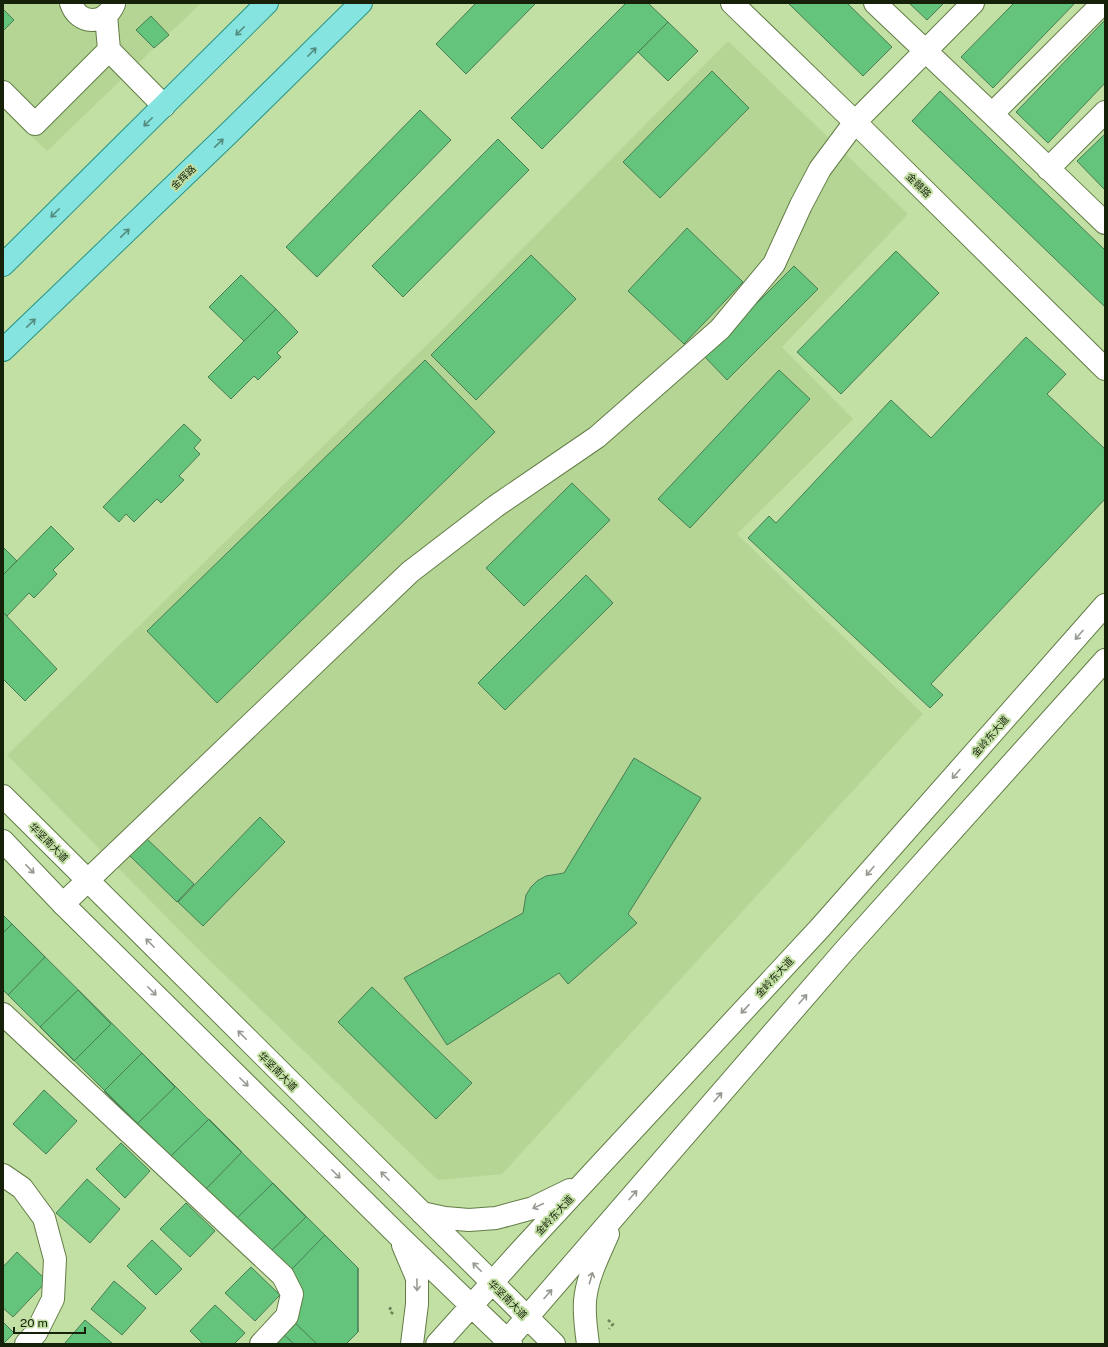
<svg xmlns="http://www.w3.org/2000/svg" width="1108" height="1347" font-family="'Public Sans','Noto Sans SC',sans-serif">
	<style>
		.built { fill: #b5d594 }
		.building { fill: #64c47c; stroke: #487d54 }
		.lines { fill: none; stroke-linecap: round; stroke-linejoin: round }
		.street-casing { stroke: #627d46; stroke-width: 24 }
		.secondary-casing { stroke: #627d46; stroke-width: 24 }
		.primary-casing { stroke: #2a9487; stroke-width: 24 }
		.path { stroke: #6c8057; stroke-width: 2.5; stroke-dasharray: 3 3; stroke-linecap: butt }
		.street { stroke: #fff; stroke-width: 22 }
		.secondary { stroke: #fff; stroke-width: 22 }
		.primary { stroke: #85e4df; stroke-width: 22 }
		.oneway { stroke: #538c7f }
		.oneway2 { stroke: #969b91 }
		.labels { text-anchor: middle; stroke-width: 4; stroke-linejoin: round; paint-order: stroke }
		.street-label { font-size: 10px; fill: #16210a; stroke: #c2dfa4 }
	</style>
	<rect width="100%" height="100%" fill="#c2dfa4"/>
	<!-- built -->
	<path class="built" d="M 3,3 L 201,3 L 47,151 L 3,109 Z
		M 728,41 L 908,214 L 782,347 L 853,419 L 737,534 L 923,714 L 502,1174 L 438,1180 L 202,953 L 7,755 L 444,328 Z"/>
	<!-- building -->
	<path class="building" d="M 476,3 L 536,3 L 466,74 L 436,44 Z
		M 626,3 L 648,3 L 668,22 L 542,149 L 511,118 Z
		M 788,3 L 847,3 L 892,47 L 863,76 Z
		M 909,3 L 944,3 L 927,20 Z
		M 1014,3 L 1075,3 L 993,88 L 961,57 Z
		M 3,9 L 14,20 L 3,31 Z
		M 151,16 L 169,35 L 154,48 L 136,30 Z
		M 1105,20 L 1105,83 L 1048,143 L 1016,112 Z
		M 668,22 L 698,51 L 668,81 L 638,52 Z
		M 712,71 L 749,108 L 660,198 L 623,162 Z
		M 940,91 L 1105,250 L 1105,307 L 912,121 Z
		M 420,110 L 451,140 L 317,277 L 286,247 Z
		M 1105,134 L 1105,190 L 1077,161 Z
		M 498,139 L 529,170 L 403,297 L 372,266 Z
		M 687,228 L 743,282 L 684,344 L 628,291 Z
		M 896,251 L 939,293 L 841,394 L 797,352 Z
		M 531,255 L 576,299 L 476,400 L 431,355 Z
		M 794,266 L 818,289 L 727,380 L 704,356 Z
		M 241,275 L 276,309 L 244,341 L 209,307 Z
		M 276,309 L 298,332 L 277,353 L 281,357 L 258,380 L 254,376 L 231,399 L 208,377 Z
		M 1026,337 L 1066,374 L 1047,394 L 1105,449 L 1105,499 L 931,684 L 943,695 L 930,708 L 748,538 L 769,516 L 776,523 L 891,400 L 931,438 Z
		M 425,360 L 495,432 L 217,703 L 147,631 Z
		M 779,370 L 810,399 L 690,528 L 658,499 Z
		M 184,424 L 201,440 L 194,448 L 200,454 L 179,476 L 184,480 L 161,503 L 157,499 L 134,522 L 126,514 L 119,522 L 103,507 Z
		M 572,483 L 610,520 L 524,606 L 486,568 Z
		M 51,526 L 74,549 L 53,570 L 57,574 L 34,598 L 29,593 L 7,616 L 3,612 L 3,575 Z
		M 3,547 L 17,561 L 3,575 Z
		M 586,575 L 613,603 L 505,710 L 478,683 Z
		M 3,612 L 57,669 L 25,701 L 3,679 Z
		M 634,758 L 701,798 L 628,914 L 637,923 L 568,984 L 559,973 L 447,1045 L 404,978 L 523,913 L 526,895 L 531,887 L 537,881 L 546,876 L 564,873 Z
		M 260,817 L 285,842 L 203,926 L 178,902 Z
		M 145,837 L 194,884 L 177,902 L 128,854 Z
		M 3,915 L 358,1268 L 358,1332 L 346,1344 L 272,1344 L 298,1282 L 3,990 Z
		M 12,924 L 45,957 L 8,995 L 3,990 L 3,933 Z
		M 372,987 L 472,1083 L 436,1119 L 338,1022 Z
		M 78,990 L 111,1024 L 74,1061 L 40,1027 Z
		M 142,1053 L 175,1087 L 137,1124 L 104,1091 Z
		M 44,1090 L 77,1121 L 46,1154 L 13,1124 Z
		M 209,1119 L 242,1152 L 205,1190 L 171,1156 Z
		M 121,1143 L 150,1171 L 125,1198 L 96,1169 Z
		M 87,1179 L 120,1209 L 90,1243 L 56,1213 Z
		M 273,1183 L 306,1217 L 268,1254 L 235,1220 Z
		M 186,1203 L 215,1231 L 190,1257 L 160,1229 Z
		M 325,1235 L 358,1268 L 358,1332 L 346,1344 L 317,1344 L 293,1321 L 288,1273 Z
		M 152,1240 L 182,1269 L 156,1295 L 127,1266 Z
		M 17,1252 L 47,1281 L 13,1317 L 3,1308 L 3,1267 Z
		M 251,1267 L 280,1295 L 255,1321 L 225,1293 Z
		M 114,1281 L 146,1308 L 122,1335 L 91,1309 Z
		M 215,1305 L 245,1333 L 234,1344 L 203,1344 L 190,1331 Z
		M 85,1320 L 113,1344 L 64,1344 Z
		M 3,1322 L 14,1333 L 3,1344 Z
		M 282,1333 L 294,1344 L 272,1344 Z"/>
	<g class="lines">
		<!-- street casing -->
		<g class="street-casing">
			<path id="street" d="M 71,3 C 78,25 105,26 114,4
				M 875,3 L 992,114 L 1105,223
				M 106,15 L 109,50 L 164,106
				M 3,92 L 35,124 L 109,50
				M 992,114 L 1103,3
				M 1048,169 L 1105,112
				M 63,904 L 410,572 L 496,506 L 597,437 L 720,329 L 774,264 L 801,205 L 820,169 L 855,122 L 973,3
				M 3,1014 L 283,1276 L 292,1294 L 287,1316 L 261,1344
				M 3,1175 L 22,1188 L 44,1218 L 55,1259 L 53,1299 L 36,1333 L 26,1344"/>
		</g>
		<!-- secondary casing -->
		<g class="secondary-casing">
			<path id="secondary" d="M 732,3 L 855,122 L 1105,369
				M 3,796 L 554,1344
				M 3,841 L 63,904 L 399,1236 L 511,1344
				M 422,1213 L 445,1218 L 469,1220 L 496,1218 L 533,1208 L 570,1190
				M 403,1245 L 417,1278 L 417,1304 L 412,1344
				M 437,1344 L 526,1245 L 820,928 L 1105,605
				M 504,1344 L 845,950 L 1105,660
				M 588,1344 C 586,1330 584,1315 585,1301 C 587,1277 599,1255 608,1234"/>
		</g>
		<!-- primary casing -->
		<g class="primary-casing">
			<path id="primary" d="M 3,265 L 267,3
				M 3,350 L 230,132 L 361,3"/>
		</g>
		<!-- path -->
		<path class="path" d="M 393,1314 L 389,1310 L 393,1305
			M 608,1320 L 613,1324 L 609,1329"/>
		<!-- street -->
		<use href="#street" class="street"/>
		<!-- secondary -->
		<use href="#secondary" class="secondary"/>
		<!-- primary -->
		<use href="#primary" class="primary"/>
	</g>
	<!-- one-way arrows -->
	<defs><path id="oneway-shaft" d="M-6 0H5M1.5-3L5.5 0L1.5 3" fill="none" stroke-width="1.6" stroke-linecap="round" stroke-linejoin="round"/></defs>
	<g class="oneway">
		<use href="#oneway-shaft" transform="translate(240 31) rotate(135)"/>
		<use href="#oneway-shaft" transform="translate(312 52) rotate(-45)"/>
		<use href="#oneway-shaft" transform="translate(148 122) rotate(135)"/>
		<use href="#oneway-shaft" transform="translate(219 143) rotate(-44)"/>
		<use href="#oneway-shaft" transform="translate(55 213) rotate(135)"/>
		<use href="#oneway-shaft" transform="translate(125 233) rotate(-44)"/>
		<use href="#oneway-shaft" transform="translate(31 323) rotate(-44)"/>
	</g>
	<g class="oneway2">
		<use href="#oneway-shaft" transform="translate(1079 635) rotate(131)"/>
		<use href="#oneway-shaft" transform="translate(956 774) rotate(131)"/>
		<use href="#oneway-shaft" transform="translate(30 869) rotate(46)"/>
		<use href="#oneway-shaft" transform="translate(870 871) rotate(131)"/>
		<use href="#oneway-shaft" transform="translate(150 943) rotate(-135)"/>
		<use href="#oneway-shaft" transform="translate(152 991) rotate(45)"/>
		<use href="#oneway-shaft" transform="translate(803 999) rotate(-49)"/>
		<use href="#oneway-shaft" transform="translate(745 1009) rotate(133)"/>
		<use href="#oneway-shaft" transform="translate(242 1035) rotate(-135)"/>
		<use href="#oneway-shaft" transform="translate(244 1082) rotate(45)"/>
		<use href="#oneway-shaft" transform="translate(718 1097) rotate(-49)"/>
		<use href="#oneway-shaft" transform="translate(336 1174) rotate(45)"/>
		<use href="#oneway-shaft" transform="translate(385 1176) rotate(-135)"/>
		<use href="#oneway-shaft" transform="translate(633 1195) rotate(-49)"/>
		<use href="#oneway-shaft" transform="translate(538 1206) rotate(155)"/>
		<use href="#oneway-shaft" transform="translate(477 1267) rotate(-135)"/>
		<use href="#oneway-shaft" transform="translate(591 1278) rotate(-74)"/>
		<use href="#oneway-shaft" transform="translate(417 1285) rotate(89)"/>
		<use href="#oneway-shaft" transform="translate(548 1294) rotate(-49)"/>
	</g>
	<g class="labels">
		<!-- street labels -->
		<g class="street-label">
			<text transform="translate(183 177) rotate(-44)" y="4">金辉路</text>
			<text transform="translate(919 185) rotate(45)" y="4">金赣路</text>
			<text transform="translate(990 736) rotate(-49)" y="4">金岭东大道</text>
			<text transform="translate(49 842) rotate(45)" y="4">华坚南大道</text>
			<text transform="translate(774 977) rotate(-47)" y="4">金岭东大道</text>
			<text transform="translate(278 1071) rotate(45)" y="4">华坚南大道</text>
			<text transform="translate(554 1215) rotate(-47)" y="4">金岭东大道</text>
			<text transform="translate(508 1299) rotate(45)" y="4">华坚南大道</text>
		</g>
	</g>
	<!-- border -->
	<rect width="1108" height="1347" fill="none" stroke="#16210a" stroke-width="8"/>
	<!-- scale -->
	<path d="M14 1327v6h71v-6" fill="none" stroke="#16210a" stroke-width="2"/>
	<text x="20" y="1327" font-size="12" fill="#16210a" stroke="#c2dfa4" stroke-width="3" paint-order="stroke">20 m</text>
</svg>
